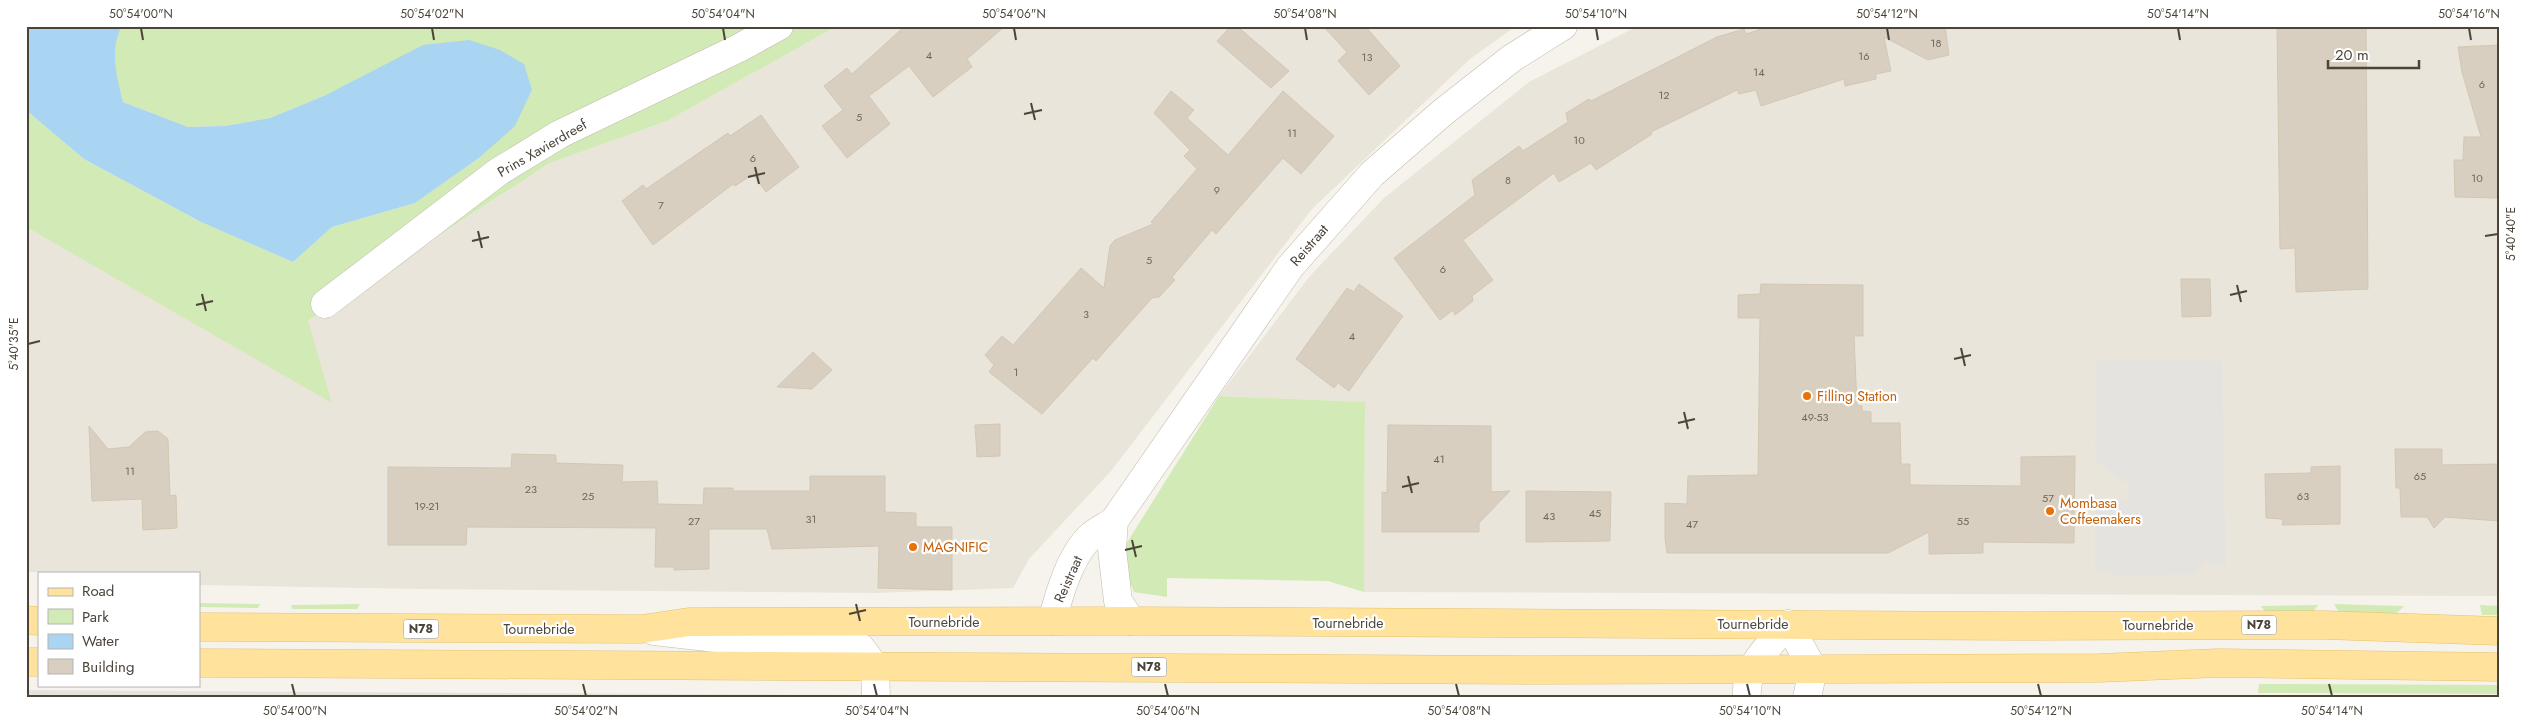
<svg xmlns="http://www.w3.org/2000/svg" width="2525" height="724" font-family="Jost,sans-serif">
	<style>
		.residential { fill: #eae5da }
		.industrial { fill: #e6e2dd }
		.green { fill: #d2eab5 }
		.parking { fill: #e5e3e0 }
		.water { fill: #a9d4f2 }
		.building { fill: #d8cfc1; stroke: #d3c7b4 }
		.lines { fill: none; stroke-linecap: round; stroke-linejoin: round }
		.minor-casing { stroke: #c2bbae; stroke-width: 29 }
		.major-casing { stroke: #e6c16a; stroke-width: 29 }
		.minor { stroke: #fff; stroke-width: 28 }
		.major { stroke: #ffe39c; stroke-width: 28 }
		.ticks { fill: none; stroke: #4b4439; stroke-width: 2 }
		.food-dot { fill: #e8710a; stroke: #fff; stroke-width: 2 }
		.labels { text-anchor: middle; stroke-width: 4.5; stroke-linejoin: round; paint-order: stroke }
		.number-label { font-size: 11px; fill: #6e675b }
		.shield { fill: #fff; stroke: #817c74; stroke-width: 1 }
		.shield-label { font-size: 12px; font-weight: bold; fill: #4b4439 }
		.street-label { font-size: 14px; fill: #4b4439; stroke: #fff }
		.food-label { font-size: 14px; fill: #c56008; stroke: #fff; text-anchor: start }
		.neatline { fill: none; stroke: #4b4439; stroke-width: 2 }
		.ticks-label { font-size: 12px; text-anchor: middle; fill: #4b4439 }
	</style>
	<rect width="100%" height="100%" fill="#f6f3ec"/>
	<!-- residential -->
	<path class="residential" d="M 837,26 L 1516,26 L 1470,59 L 1312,209 L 1111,471 L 1029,559 L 1013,588 L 877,593 L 421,589 L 199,585 L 199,573 L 26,572 L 26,227 L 332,402 L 307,322 L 550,163 L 667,121 Z
		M 1638,26 L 2499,26 L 2499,596 L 1364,592 L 1365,402 L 1219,396 L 1309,277 L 1384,198 L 1529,82 Z
		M 1639,695 L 1683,698 L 1546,698 Z"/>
	<!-- industrial -->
	<path class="industrial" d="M 26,690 L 850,695 L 851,698 L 26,698 Z"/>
	<!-- green -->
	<path class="green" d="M 122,26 L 837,26 L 667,121 L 550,163 L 308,321 L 332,403 L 26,227 L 26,110 L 84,159 L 201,222 L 293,262 L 332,227 L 415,203 L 479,158 L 515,125 L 532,90 L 326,95 L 270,118 L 225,126 L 188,127 L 123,102 C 117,77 108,50 122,26 Z
		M 1219,396 L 1365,402 L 1364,592 L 1328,581 L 1167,578 L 1167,597 L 1134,592 L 1126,572 L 1126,544 Z
		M 199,603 L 260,604 L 258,608 L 199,607 Z
		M 360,604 L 357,609 L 292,609 L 291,605 Z
		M 2334,604 L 2404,606 L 2396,614 L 2340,614 Z
		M 2318,605 L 2311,615 L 2268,616 L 2261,606 Z
		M 2480,605 L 2499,606 L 2499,615 L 2482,615 Z
		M 2259,684 L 2499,685 L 2499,694 L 2258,693 Z"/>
	<!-- parking -->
	<path class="parking" d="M 2222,359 L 2226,568 L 2205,560 L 2194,574 L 2116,577 L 2095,568 L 2095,501 L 2129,501 L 2128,484 L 2095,461 L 2096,361 Z"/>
	<!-- water -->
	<path class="water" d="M 26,26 L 122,26 C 109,50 117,77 123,102 L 188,127 L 225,126 L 270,118 L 326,95 L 423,45 L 469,40 L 500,50 L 524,64 L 532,90 L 515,126 L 479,158 L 415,203 L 332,227 L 293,262 L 201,222 L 84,159 L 26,110 Z"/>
	<!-- building -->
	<path class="building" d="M 905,26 L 1005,26 L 967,59 L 972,67 L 933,97 L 909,66 L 869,96 L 890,124 L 847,158 L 822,126 L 843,110 L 824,86 L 847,68 L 852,74 Z
		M 1231,26 L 1237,26 L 1289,71 L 1271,88 L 1217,41 Z
		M 1323,26 L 1365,26 L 1400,66 L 1369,95 L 1338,61 L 1347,52 Z
		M 1771,26 L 1945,26 L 1949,55 L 1928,60 L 1884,37 L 1891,71 L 1876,74 L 1876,79 L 1845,86 L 1844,79 L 1761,106 L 1756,90 L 1739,94 L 1737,90 L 1651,132 L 1652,134 L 1596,170 L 1591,163 L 1559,182 L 1554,173 L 1463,240 L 1493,280 L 1472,296 L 1473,301 L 1455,315 L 1453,310 L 1440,320 L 1394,258 L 1475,195 L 1472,180 L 1519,146 L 1523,151 L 1568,122 L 1566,113 L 1589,99 L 1591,101 L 1717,37 L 1744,29 L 1746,34 Z
		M 2277,26 L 2366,26 L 2368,289 L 2296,292 L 2295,248 L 2280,249 Z
		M 2499,45 L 2499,198 L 2455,197 L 2454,160 L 2463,160 L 2464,137 L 2481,137 L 2462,72 L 2458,47 Z
		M 1171,91 L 1194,110 L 1187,118 L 1228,155 L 1283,91 L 1334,136 L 1301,174 L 1283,158 L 1216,234 L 1212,230 L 1172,277 L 1175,280 L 1159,297 L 1152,298 L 1096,361 L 1093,358 L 1042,414 L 989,372 L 994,365 L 985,355 L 1002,336 L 1013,345 L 1081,268 L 1104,288 L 1110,246 L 1115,240 L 1153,224 L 1151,222 L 1197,169 L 1184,156 L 1190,150 L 1154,113 Z
		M 761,115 L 799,167 L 766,192 L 753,174 L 735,186 L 733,184 L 653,245 L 622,201 L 643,185 L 646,189 L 728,133 L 730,136 Z
		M 2181,279 L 2210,279 L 2211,316 L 2182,317 Z
		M 1359,284 L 1403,316 L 1349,391 L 1338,383 L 1334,388 L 1296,359 L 1347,288 L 1354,292 Z
		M 1761,284 L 1863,285 L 1863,336 L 1854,336 L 1857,405 L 1862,406 L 1862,411 L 1871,412 L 1871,423 L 1900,423 L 1901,464 L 1910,464 L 1910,485 L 2021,486 L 2021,457 L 2075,456 L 2074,543 L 1983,542 L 1983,553 L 1929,554 L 1929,532 L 1888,553 L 1667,553 L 1665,538 L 1665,503 L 1687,504 L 1688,476 L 1758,475 L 1760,318 L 1738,318 L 1738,295 L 1760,294 Z
		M 813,352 L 832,370 L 812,389 L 777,387 Z
		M 1000,424 L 1000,456 L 977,457 L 975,425 Z
		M 1388,425 L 1491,426 L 1491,492 L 1510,491 L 1479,523 L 1479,532 L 1382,532 L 1382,492 L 1387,493 Z
		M 89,426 L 108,449 L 129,447 L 145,432 L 158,431 L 168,439 L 170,496 L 176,495 L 177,528 L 143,530 L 142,499 L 92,501 Z
		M 2395,449 L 2442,449 L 2442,465 L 2499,464 L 2499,521 L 2445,517 L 2434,528 L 2427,517 L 2401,517 L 2400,488 L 2396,488 Z
		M 512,454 L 556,455 L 556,463 L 623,465 L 622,482 L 657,481 L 658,504 L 703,505 L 704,488 L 733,488 L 733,491 L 810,491 L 810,476 L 885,476 L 885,512 L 916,513 L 916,527 L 952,527 L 952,590 L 878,588 L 879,546 L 772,549 L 767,529 L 709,529 L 709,569 L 674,570 L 674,567 L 655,567 L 656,528 L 467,527 L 466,545 L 388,545 L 388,467 L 511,468 Z
		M 2340,466 L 2340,524 L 2282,525 L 2283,519 L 2266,518 L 2265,474 L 2311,473 L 2311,467 Z
		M 1526,491 L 1611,492 L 1610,541 L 1526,542 Z"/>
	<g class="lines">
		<!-- minor casing -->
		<g class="minor-casing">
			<path id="minor" d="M 325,304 L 498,172 L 560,134 L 739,48 L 779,26
				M 1114,521 L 1112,549 L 1118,601 L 1131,621
				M 1052,621 C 1059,595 1070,555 1091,536 C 1098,530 1107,526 1114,521 L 1290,267 L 1372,174 L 1442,113 L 1512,58 L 1563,26
				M 654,631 L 734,640 L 861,648 L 875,667 L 876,698
				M 1747,698 C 1744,667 1769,646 1788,624 L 1813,669 L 1807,698"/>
		</g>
		<!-- major casing -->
		<g class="major-casing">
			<path id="major" d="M 26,620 L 39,621
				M 199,627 L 642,629 L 689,622 L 1131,621 L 2018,626 L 2324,625 L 2499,631
				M 26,662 L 39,662
				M 199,663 L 1537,670 L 2099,668 L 2219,663 L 2499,667"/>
		</g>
		<!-- minor -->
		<use href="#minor" class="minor"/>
		<!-- major -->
		<use href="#major" class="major"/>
	</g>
	<!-- ticks -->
	<path class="ticks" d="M 141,28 L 143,40M 432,28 L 434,40M 723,28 L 725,40M 1014,28 L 1016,40M 1305,28 L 1307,40M 1596,28 L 1598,40M 1887,28 L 1889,40M 2178,28 L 2180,40M 2469,28 L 2471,40M 1031,103 L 1035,120M 1024,114 L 1042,110M 755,167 L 759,184M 748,177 L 765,173M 478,231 L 482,248M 2485,236 L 2498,234M 472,241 L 489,237M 2237,285 L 2241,302M 202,294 L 206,311M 2230,295 L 2247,291M 196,305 L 213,301M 28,344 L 40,341M 1961,348 L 1965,366M 1954,359 L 1971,355M 1684,412 L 1688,429M 1678,423 L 1695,419M 1408,476 L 1412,493M 1402,487 L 1419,483M 1132,540 L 1136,557M 1125,550 L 1142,546M 856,604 L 860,621M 849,614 L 866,610M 292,684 L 295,696M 583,684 L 586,696M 874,684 L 877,696M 1165,684 L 1168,696M 1456,684 L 1459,696M 1747,684 L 1750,696M 2038,684 L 2041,696M 2329,684 L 2332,696"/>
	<!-- markers -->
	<g class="food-dot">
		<circle cx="1807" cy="396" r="5"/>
		<circle cx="2050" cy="511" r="5"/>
		<circle cx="913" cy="547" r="5"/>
	</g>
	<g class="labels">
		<!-- number labels -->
		<g class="number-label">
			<text x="1936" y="47">18</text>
			<text x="929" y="59">4</text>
			<text x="1864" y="60">16</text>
			<text x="1367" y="61">13</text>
			<text x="1759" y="76">14</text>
			<text x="2482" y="88">6</text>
			<text x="1664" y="99">12</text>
			<text x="859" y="121">5</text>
			<text x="1292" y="137">11</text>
			<text x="1579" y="144">10</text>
			<text x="753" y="162">6</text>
			<text x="2477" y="182">10</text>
			<text x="1508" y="184">8</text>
			<text x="1217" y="194">9</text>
			<text x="661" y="209">7</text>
			<text x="1149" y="264">5</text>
			<text x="1443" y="273">6</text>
			<text x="1086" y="318">3</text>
			<text x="1352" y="340">4</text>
			<text x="1016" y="376">1</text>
			<text x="1815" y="421">49-53</text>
			<text x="1439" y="463">41</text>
			<text x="130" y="475">11</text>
			<text x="2420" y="480">65</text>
			<text x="531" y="493">23</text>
			<text x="588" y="500">25</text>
			<text x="2303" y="500">63</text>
			<text x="2048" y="502">57</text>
			<text x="427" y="510">19-21</text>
			<text x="1595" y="517">45</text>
			<text x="1549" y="520">43</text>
			<text x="811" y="523">31</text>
			<text x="694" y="525">27</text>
			<text x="1963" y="525">55</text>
			<text x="1692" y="528">47</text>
		</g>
		<!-- shield labels -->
		<g class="shield">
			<rect x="2241.5" y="615.5" width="35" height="19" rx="4"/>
			<rect x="403.5" y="619.5" width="35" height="19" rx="4"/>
			<rect x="1131.5" y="657.5" width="35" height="19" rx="4"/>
		</g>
		<g class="shield-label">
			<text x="2259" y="629">N78</text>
			<text x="421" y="633">N78</text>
			<text x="1149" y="671">N78</text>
		</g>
		<!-- street labels -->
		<g class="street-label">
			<text transform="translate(542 148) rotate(-30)" y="5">Prins Xavierdreef</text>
			<text transform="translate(1309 245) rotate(-49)" y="5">Reistraat</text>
			<text transform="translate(1068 579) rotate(-66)" y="5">Reistraat</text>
			<text x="944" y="627">Tournebride</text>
			<text x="1348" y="628">Tournebride</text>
			<text x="1753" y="629">Tournebride</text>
			<text x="2158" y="630">Tournebride</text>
			<text x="539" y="634">Tournebride</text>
		</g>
		<!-- food labels -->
		<g class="food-label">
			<text x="1817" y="401">Filling Station</text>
			<text x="2060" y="508">Mombasa<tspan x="2060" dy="16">Coffeemakers</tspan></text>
			<text x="923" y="552">MAGNIFIC</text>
		</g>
	</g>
	<!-- border -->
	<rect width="2525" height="724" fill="none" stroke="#ffffff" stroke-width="55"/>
	<!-- legend -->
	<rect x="38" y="572" width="162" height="115" fill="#ffffff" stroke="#b7b4b0"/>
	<rect x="48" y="588" width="25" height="8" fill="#ffe39c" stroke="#b7b4b0"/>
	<text x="82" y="596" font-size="15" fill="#4b4439">Road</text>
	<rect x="48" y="609" width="25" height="15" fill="#d2eab5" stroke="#b7b4b0"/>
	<text x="82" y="622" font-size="15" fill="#4b4439">Park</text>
	<rect x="48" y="634" width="25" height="15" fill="#a9d4f2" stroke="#b7b4b0"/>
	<text x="82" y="646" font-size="15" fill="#4b4439">Water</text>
	<rect x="48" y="659" width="25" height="15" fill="#d8cfc1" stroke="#b7b4b0"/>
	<text x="82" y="672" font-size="15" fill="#4b4439">Building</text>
	<!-- scale -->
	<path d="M2328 60v8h91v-8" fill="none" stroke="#4b4439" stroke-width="2.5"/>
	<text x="2335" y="60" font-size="15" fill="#4b4439" stroke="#ffffff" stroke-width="4" paint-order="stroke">20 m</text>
	<rect x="28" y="28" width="2470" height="668" class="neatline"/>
	<g class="ticks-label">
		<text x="141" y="18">50°54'00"N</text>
		<text x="432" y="18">50°54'02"N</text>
		<text x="723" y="18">50°54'04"N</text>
		<text x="1014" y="18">50°54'06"N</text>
		<text x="1305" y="18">50°54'08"N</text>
		<text x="1596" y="18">50°54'10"N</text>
		<text x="1887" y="18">50°54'12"N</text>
		<text x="2178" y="18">50°54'14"N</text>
		<text x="2469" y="18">50°54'16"N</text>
		<text transform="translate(2511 234) rotate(-90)" y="4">5°40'40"E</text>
		<text transform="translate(14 344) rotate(-90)" y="4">5°40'35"E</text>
		<text x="295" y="715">50°54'00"N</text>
		<text x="586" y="715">50°54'02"N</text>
		<text x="877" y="715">50°54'04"N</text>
		<text x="1168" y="715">50°54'06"N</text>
		<text x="1459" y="715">50°54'08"N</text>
		<text x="1750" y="715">50°54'10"N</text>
		<text x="2041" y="715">50°54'12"N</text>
		<text x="2332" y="715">50°54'14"N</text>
	</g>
</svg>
